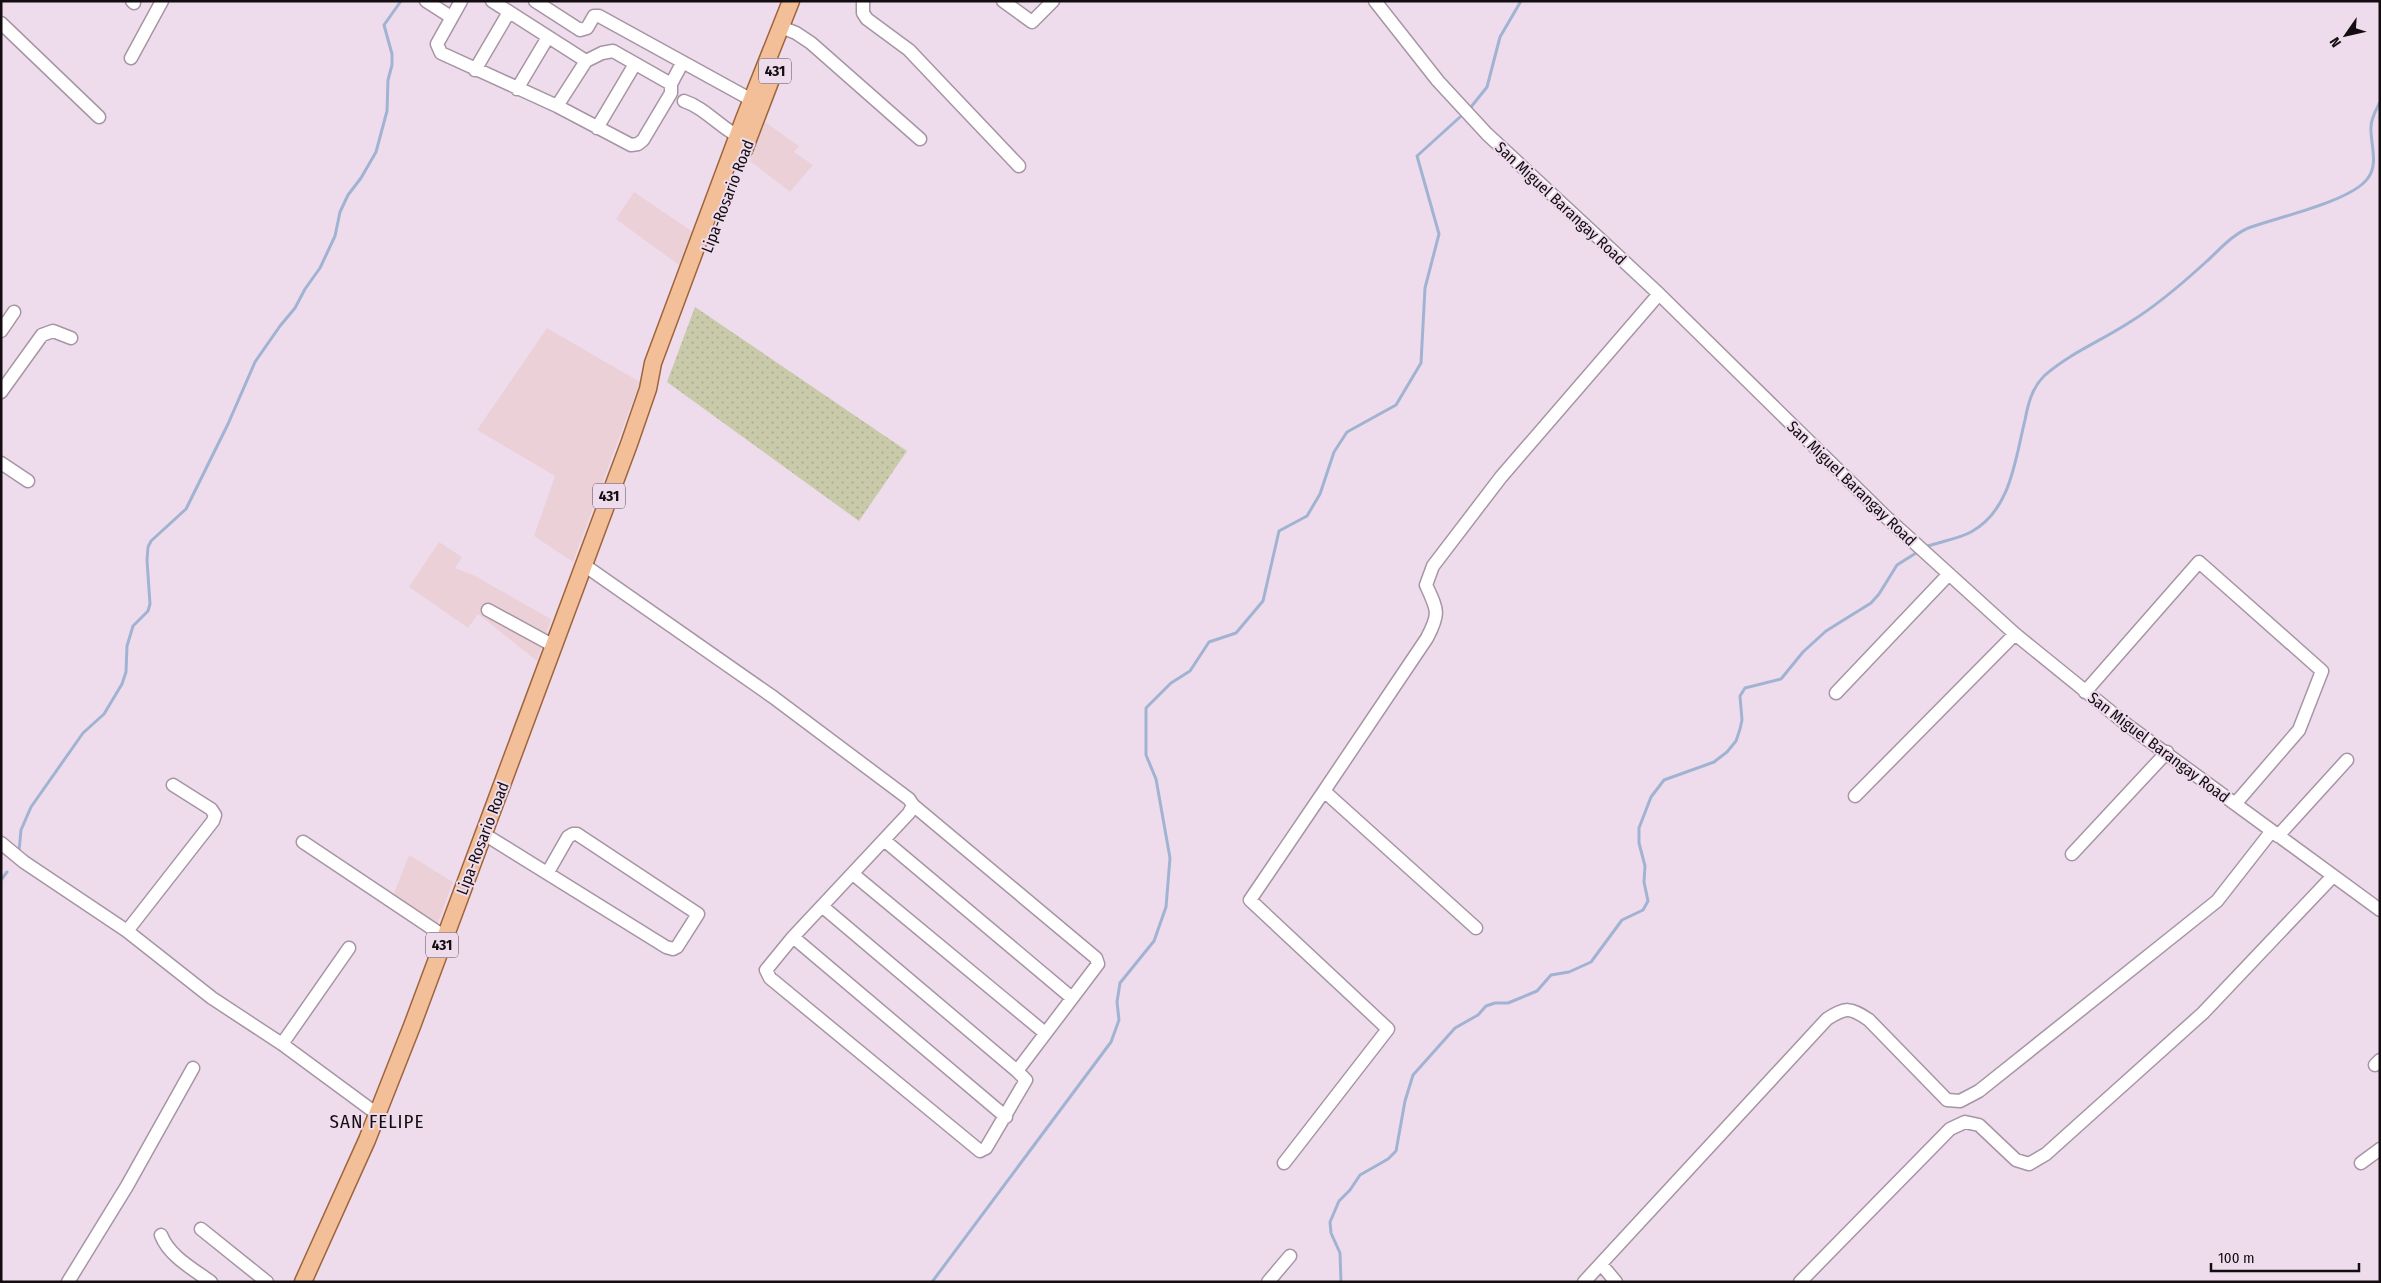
<svg xmlns="http://www.w3.org/2000/svg" width="2381" height="1283" font-family="'Fira Sans Condensed',sans-serif">
	<style>
		.commercial { fill: #ebd1d7 }
		.grass { fill: url(#grass-dots) }
		.lines { fill: none; stroke-linecap: round; stroke-linejoin: round }
		.stream { stroke: #a1b3d2; stroke-width: 3 }
		.minor-casing { stroke: #a695a4; stroke-width: 15 }
		.major-casing { stroke: #9e653c; stroke-width: 19 }
		.minor { stroke: #fff; stroke-width: 12 }
		.major { stroke: #f2bf98; stroke-width: 16 }
		.labels { text-anchor: middle; stroke-width: 4; stroke-linejoin: round; paint-order: stroke }
		.shield { fill: #eedcec; stroke: #554b53; stroke-width: 1 }
		.shield-label { font-size: 15px; font-weight: bold; fill: #130d12 }
		.street-label { font-size: 16px; fill: #130d12; stroke: #eedcec }
		.quarter-label { font-size: 19px; letter-spacing: 1px; fill: #130d12; stroke: #eedcec }
	</style>
	<defs>
		<pattern id="grass-dots" width="8" height="8" patternUnits="userSpaceOnUse" patternTransform="scale(1.25)"><rect width="8" height="8" fill="#c8caaa"/><path d="M2 2h.1M6 6h.1" fill="none" stroke="#abac91" stroke-width="1.8" stroke-linecap="round"/></pattern>
	</defs>
	<rect width="100%" height="100%" fill="#eedcec"/>
	<!-- commercial -->
	<path class="commercial" d="M 765,122 L 799,146 L 794,152 L 813,165 L 790,192 L 750,161 Z
		M 634,192 L 696,234 L 683,268 L 616,219 Z
		M 547,328 L 640,382 L 573,562 L 534,536 L 555,476 L 477,430 Z
		M 439,542 L 462,557 L 455,568 L 473,575 L 551,619 L 537,661 L 478,614 L 468,628 L 409,587 Z
		M 409,855 L 453,882 L 435,931 L 391,901 Z"/>
	<!-- grass -->
	<path class="grass" d="M 695,307 L 907,451 L 859,521 L 667,382 Z"/>
	<g class="lines">
		<!-- stream -->
		<path class="stream" d="M 1471,107 L 1487,87 L 1500,37 L 1521,1
			M 1928,546 C 1942,541 1958,539 1971,532 C 2011,510 2015,460 2025,420 C 2028,404 2032,388 2044,376 C 2070,353 2101,341 2130,322 C 2158,305 2183,283 2207,261 C 2220,249 2234,233 2251,227 C 2279,217 2352,201 2368,178 C 2379,163 2370,143 2371,127 C 2371,118 2376,110 2380,102
			M 19,851 L 21,830 L 31,807 L 83,733 L 104,714 L 122,684 L 126,672 L 127,646 L 133,626 L 148,611 L 150,604 L 147,560 L 148,547 L 151,541 L 186,509 L 228,424 L 255,362 L 280,326 L 295,308 L 305,289 L 320,268 L 335,236 L 340,212 L 348,195 L 361,178 L 376,152 L 387,111 L 388,80 L 392,65 L 392,54 L 384,25 L 401,1
			M 1,880 L 7,872
			M 932,1282 L 1111,1042 L 1119,1020 L 1117,1002 L 1120,983 L 1154,941 L 1166,907 L 1170,858 L 1156,779 L 1146,755 L 1146,708 L 1171,683 L 1190,671 L 1209,642 L 1236,633 L 1263,601 L 1279,531 L 1307,516 L 1320,494 L 1334,452 L 1347,432 L 1396,405 L 1421,363 L 1425,288 L 1439,234 L 1417,156 L 1460,117
			M 1341,1282 L 1340,1253 L 1331,1233 L 1330,1222 L 1339,1201 L 1350,1190 L 1360,1175 L 1388,1159 L 1396,1151 L 1405,1101 L 1413,1075 L 1455,1028 L 1478,1015 L 1486,1006 L 1495,1003 L 1508,1003 L 1537,991 L 1551,975 L 1569,972 L 1591,962 L 1622,920 L 1643,910 L 1648,901 L 1644,882 L 1645,866 L 1639,843 L 1639,828 L 1651,797 L 1664,780 L 1714,762 L 1727,752 L 1736,741 L 1740,729 L 1742,720 L 1740,696 L 1745,688 L 1781,679 L 1803,652 L 1826,631 L 1871,603 L 1879,594 L 1897,565 L 1916,553"/>
		<!-- minor casing -->
		<g class="minor-casing">
			<path id="minor" d="M 132,1 L 134,3
				M 426,1 L 451,17
				M 461,1 L 437,44 L 441,53 L 557,106 L 631,145 L 638,144 L 643,140 L 671,93 L 671,84 L 679,69
				M 492,1 L 586,61 L 602,53 L 613,51 L 671,84
				M 535,1 L 580,30 L 587,28 L 594,16 L 599,16 L 759,104
				M 863,1 L 863,13 L 867,19 L 909,50 L 1019,166
				M 1003,1 L 1032,22 L 1053,1
				M 1375,1 L 1438,81 L 1487,134 L 1659,294 L 1885,516 L 2015,634 L 2126,724 L 2380,910
				M 1,23 L 99,117
				M 781,27 L 796,33 L 811,43 L 920,139
				M 131,58 L 162,1
				M 475,70 L 509,12
				M 517,89 L 548,37
				M 684,101 C 708,109 722,131 746,140
				M 557,106 L 586,61
				M 597,128 L 635,64
				M 1,331 L 14,312
				M 1,392 L 42,335 L 53,331 L 71,338
				M 1,463 L 28,481
				M 584,565 L 773,697 L 909,799 L 913,805 L 1096,958 L 1098,964 L 1017,1071 L 1026,1080 L 986,1148 L 980,1151 L 770,978 L 766,970 L 793,937 L 909,813 L 913,805
				M 488,610 L 554,646
				M 2085,692 L 2199,562 L 2322,671 L 2299,730 L 2235,804
				M 1836,693 L 1949,574
				M 1855,796 L 2015,634
				M 484,834 L 666,947 L 673,949 L 677,947 L 698,914 L 577,834 L 573,834 L 568,837 L 548,872
				M 2278,836 L 2347,760
				M 884,840 L 1072,998
				M 303,842 L 445,937
				M 1,843 L 24,862 L 127,931 L 212,998 L 282,1044 L 377,1114
				M 2072,854 L 2167,752
				M 853,874 L 1045,1033
				M 823,907 L 1017,1071
				M 1476,928 L 1324,791 L 1427,638 C 1440,613 1438,611 1426,585 L 1433,566 L 1501,477 L 1659,294
				M 127,931 L 213,821 L 215,815 L 211,809 L 173,785
				M 793,937 L 1006,1117
				M 282,1044 L 349,948
				M 2375,1065 L 2380,1060
				M 1284,1163 L 1388,1029 L 1250,900 L 1324,791
				M 2361,1163 L 2380,1149
				M 201,1229 L 267,1282
				M 161,1235 C 169,1256 193,1269 211,1282
				M 1601,1264 L 1616,1282
				M 68,1282 L 127,1186 L 193,1068
				M 1268,1282 L 1290,1256
				M 1584,1282 L 1827,1019 C 1846,1007 1850,1007 1869,1020 L 1947,1100 L 1960,1101 L 1979,1091 L 2217,901 L 2271,832
				M 1800,1282 L 1950,1129 L 1965,1122 L 1979,1125 L 2016,1160 L 2029,1164 L 2046,1154 L 2203,1013 L 2333,876"/>
		</g>
		<!-- major casing -->
		<g class="major-casing">
			<path id="major" d="M 744,150 L 770,82
				M 303,1282 L 367,1140 L 412,1026 L 629,444 L 648,389 L 653,363 L 744,119 L 791,1"/>
		</g>
		<!-- minor -->
		<use href="#minor" class="minor"/>
		<!-- major -->
		<use href="#major" class="major"/>
	</g>
	<g class="labels">
		<!-- shield labels -->
		<g class="shield">
			<rect x="759" y="58.5" width="32" height="25" rx="4"/>
			<rect x="593" y="483.5" width="32" height="25" rx="4"/>
			<rect x="426" y="932.5" width="32" height="25" rx="4"/>
		</g>
		<g class="shield-label">
			<text x="775" y="76">431</text>
			<text x="609" y="501">431</text>
			<text x="442" y="950">431</text>
		</g>
		<!-- street labels -->
		<g class="street-label">
			<text transform="translate(727 196) rotate(-69)" y="6">Lipa-Rosario Road</text>
			<text transform="translate(1561 203) rotate(43)" y="6">San Miguel Barangay Road</text>
			<text transform="translate(1852 483) rotate(44)" y="6">San Miguel Barangay Road</text>
			<text transform="translate(2159 747) rotate(37)" y="6">San Miguel Barangay Road</text>
			<text transform="translate(482 838) rotate(-69)" y="6">Lipa-Rosario Road</text>
		</g>
		<!-- quarter labels -->
		<g class="quarter-label">
			<text x="377" y="1128">SAN FELIPE</text>
		</g>
	</g>
	<!-- border -->
	<rect width="2381" height="1283" fill="none" stroke="#130d12" stroke-width="5"/>
	<!-- north arrow -->
	<g transform="translate(2346 35) rotate(236)" stroke="#eedcec" stroke-width="4" paint-order="stroke">
	<path d="M0-4L9 19L0 12L-9 19Z" fill="#130d12"/>
	<text y="-8" font-size="14" font-weight="bold" text-anchor="middle" fill="#130d12">N</text>
	</g>
	<!-- scale -->
	<path d="M2211 1263v8h148v-8" fill="none" stroke="#130d12" stroke-width="2.5"/>
	<text x="2218" y="1263" font-size="15" fill="#130d12" stroke="#eedcec" stroke-width="4" paint-order="stroke">100 m</text>
</svg>
